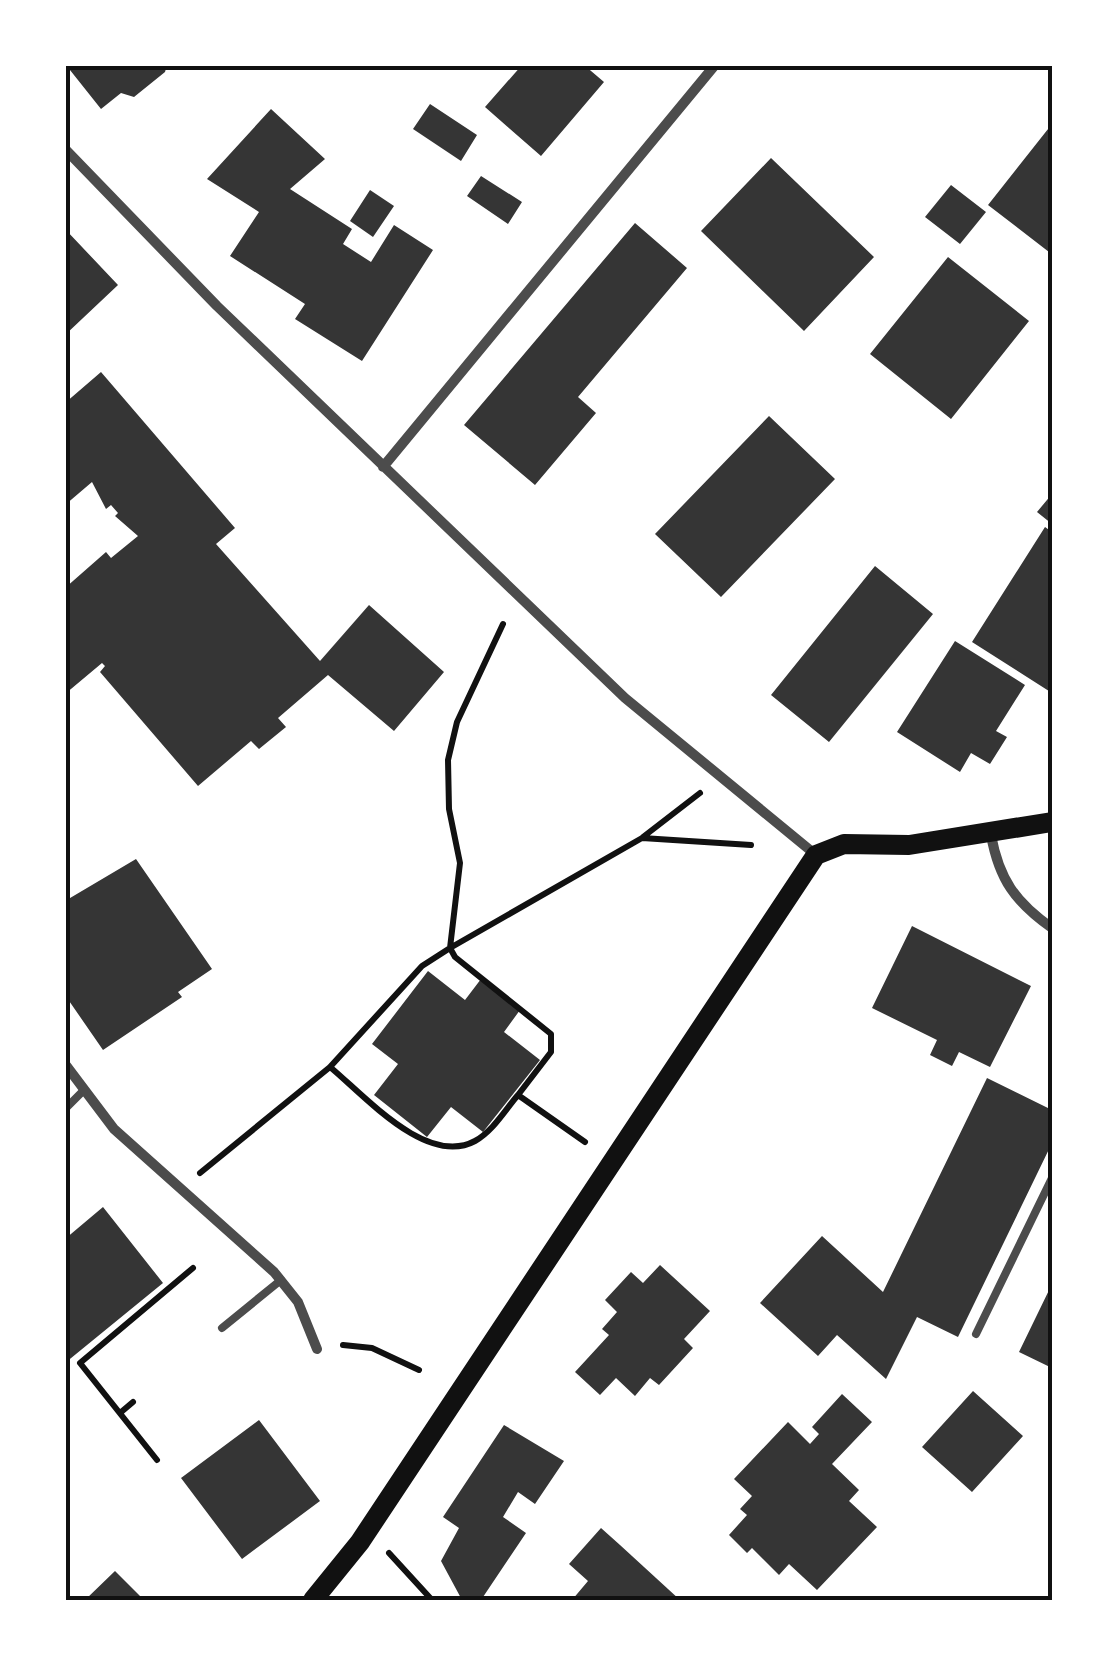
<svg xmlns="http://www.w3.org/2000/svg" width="1117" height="1665" font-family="Lato,sans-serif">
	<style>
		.building { fill: #353535 }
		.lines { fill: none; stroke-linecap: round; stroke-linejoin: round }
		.path { stroke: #111; stroke-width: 6 }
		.service { stroke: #4c4c4c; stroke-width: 8 }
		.minor { stroke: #4c4c4c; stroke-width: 10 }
		.secondary { stroke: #111; stroke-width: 20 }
		.neatline { fill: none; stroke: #111; stroke-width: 4 }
	</style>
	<rect width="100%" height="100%" fill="#fff"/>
	<!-- building -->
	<path class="building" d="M 66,65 L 167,65 L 165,72 L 134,97 L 121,93 L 101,109 Z
		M 522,65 L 584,65 L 604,82 L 541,156 L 485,107 Z
		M 430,104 L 477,135 L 461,161 L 413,129 Z
		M 271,109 L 325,159 L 290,189 L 352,229 L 343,244 L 371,262 L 394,225 L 433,250 L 362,361 L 295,319 L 305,304 L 230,256 L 259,212 L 207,179 Z
		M 1052,124 L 1052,248 L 1049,252 L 988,205 Z
		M 771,158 L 874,257 L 804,331 L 701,231 Z
		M 481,176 L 522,202 L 508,224 L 467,196 Z
		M 951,185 L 986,212 L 960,244 L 925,217 Z
		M 370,190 L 394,206 L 373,237 L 350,221 Z
		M 635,223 L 687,268 L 578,397 L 596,413 L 535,485 L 464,425 Z
		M 65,229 L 118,285 L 65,335 Z
		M 948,257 L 1029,321 L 951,419 L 870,354 Z
		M 101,372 L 235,528 L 216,544 L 320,661 L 369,605 L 444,672 L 394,731 L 328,675 L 278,718 L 286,727 L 259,749 L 251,741 L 198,786 L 100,672 L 105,666 L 102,663 L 65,694 L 65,588 L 106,552 L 111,558 L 138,536 L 115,516 L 118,513 L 111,505 L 106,509 L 92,482 L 65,505 L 65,403 Z
		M 769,416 L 835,479 L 721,597 L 655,534 Z
		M 1052,494 L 1052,524 L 1037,512 Z
		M 1045,527 L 1052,532 L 1052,693 L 972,642 Z
		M 875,566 L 933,614 L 829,742 L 771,695 Z
		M 955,641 L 1025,685 L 996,731 L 1007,737 L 990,764 L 971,753 L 960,772 L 897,732 Z
		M 136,859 L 212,969 L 178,992 L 182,997 L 103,1050 L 65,995 L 65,901 Z
		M 912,926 L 1031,986 L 990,1067 L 959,1052 L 952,1066 L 930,1055 L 937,1040 L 872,1008 Z
		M 428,971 L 465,1000 L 481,979 L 520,1010 L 504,1032 L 540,1060 L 483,1132 L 451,1107 L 427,1137 L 374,1095 L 398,1064 L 372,1044 Z
		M 987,1078 L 1052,1110 L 1052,1143 L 958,1337 L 917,1317 L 886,1379 L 837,1335 L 818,1356 L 760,1303 L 822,1236 L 883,1292 Z
		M 103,1207 L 163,1283 L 65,1363 L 65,1239 Z
		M 660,1265 L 710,1311 L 684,1339 L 693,1348 L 659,1385 L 650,1378 L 635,1396 L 616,1378 L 600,1395 L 575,1372 L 609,1335 L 602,1329 L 617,1312 L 605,1300 L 631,1272 L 643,1283 Z
		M 1052,1284 L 1052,1368 L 1019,1352 Z
		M 973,1391 L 1023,1436 L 972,1492 L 922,1447 Z
		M 842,1394 L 872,1422 L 832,1464 L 859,1490 L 849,1501 L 877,1527 L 817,1590 L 789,1564 L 779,1575 L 752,1548 L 747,1553 L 729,1535 L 747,1515 L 740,1509 L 752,1496 L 734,1479 L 788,1422 L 810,1444 L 819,1434 L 812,1427 Z
		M 259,1420 L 320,1501 L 242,1559 L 181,1478 Z
		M 504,1425 L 564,1461 L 535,1504 L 518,1492 L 503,1517 L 526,1533 L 481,1600 L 462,1600 L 441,1561 L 459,1528 L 443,1517 Z
		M 601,1528 L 620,1545 L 680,1600 L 572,1600 L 588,1581 L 569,1564 Z
		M 115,1571 L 144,1600 L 85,1600 Z"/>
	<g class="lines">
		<!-- path -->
		<path class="path" d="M 503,624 L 457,722 L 448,760 L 449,809 L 460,863 L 450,948 L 455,957 L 551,1034 L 551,1052 L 518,1095 L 585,1142
			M 643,837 L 700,793
			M 330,1067 C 365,1096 427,1167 475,1141 C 493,1131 505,1110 518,1095
			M 200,1173 L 330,1067 L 422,966 L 450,948 L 642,838 L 751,845
			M 343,1345 L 372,1348 L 419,1370
			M 120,1413 L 133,1402
			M 157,1460 L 80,1363 L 193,1268
			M 389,1553 L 432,1600"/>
		<!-- service -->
		<path class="service" d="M 65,1109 L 83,1091
			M 222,1328 L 281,1280
			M 976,1334 L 1052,1178"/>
		<!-- minor -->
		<path class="minor" d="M 65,149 L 217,306 L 625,698 L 816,855
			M 383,467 L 715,65
			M 991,835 C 999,879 1015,902 1052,928
			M 65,1064 L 114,1129 L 274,1272 L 298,1302 L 317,1349"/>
		<!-- secondary -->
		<path class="secondary" d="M 313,1600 L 360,1542 L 816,855 L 844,844 L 909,845 L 1052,822"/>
	</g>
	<!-- border -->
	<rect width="1117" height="1665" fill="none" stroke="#ffffff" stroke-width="135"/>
	<rect x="68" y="68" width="982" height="1530" class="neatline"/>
</svg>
